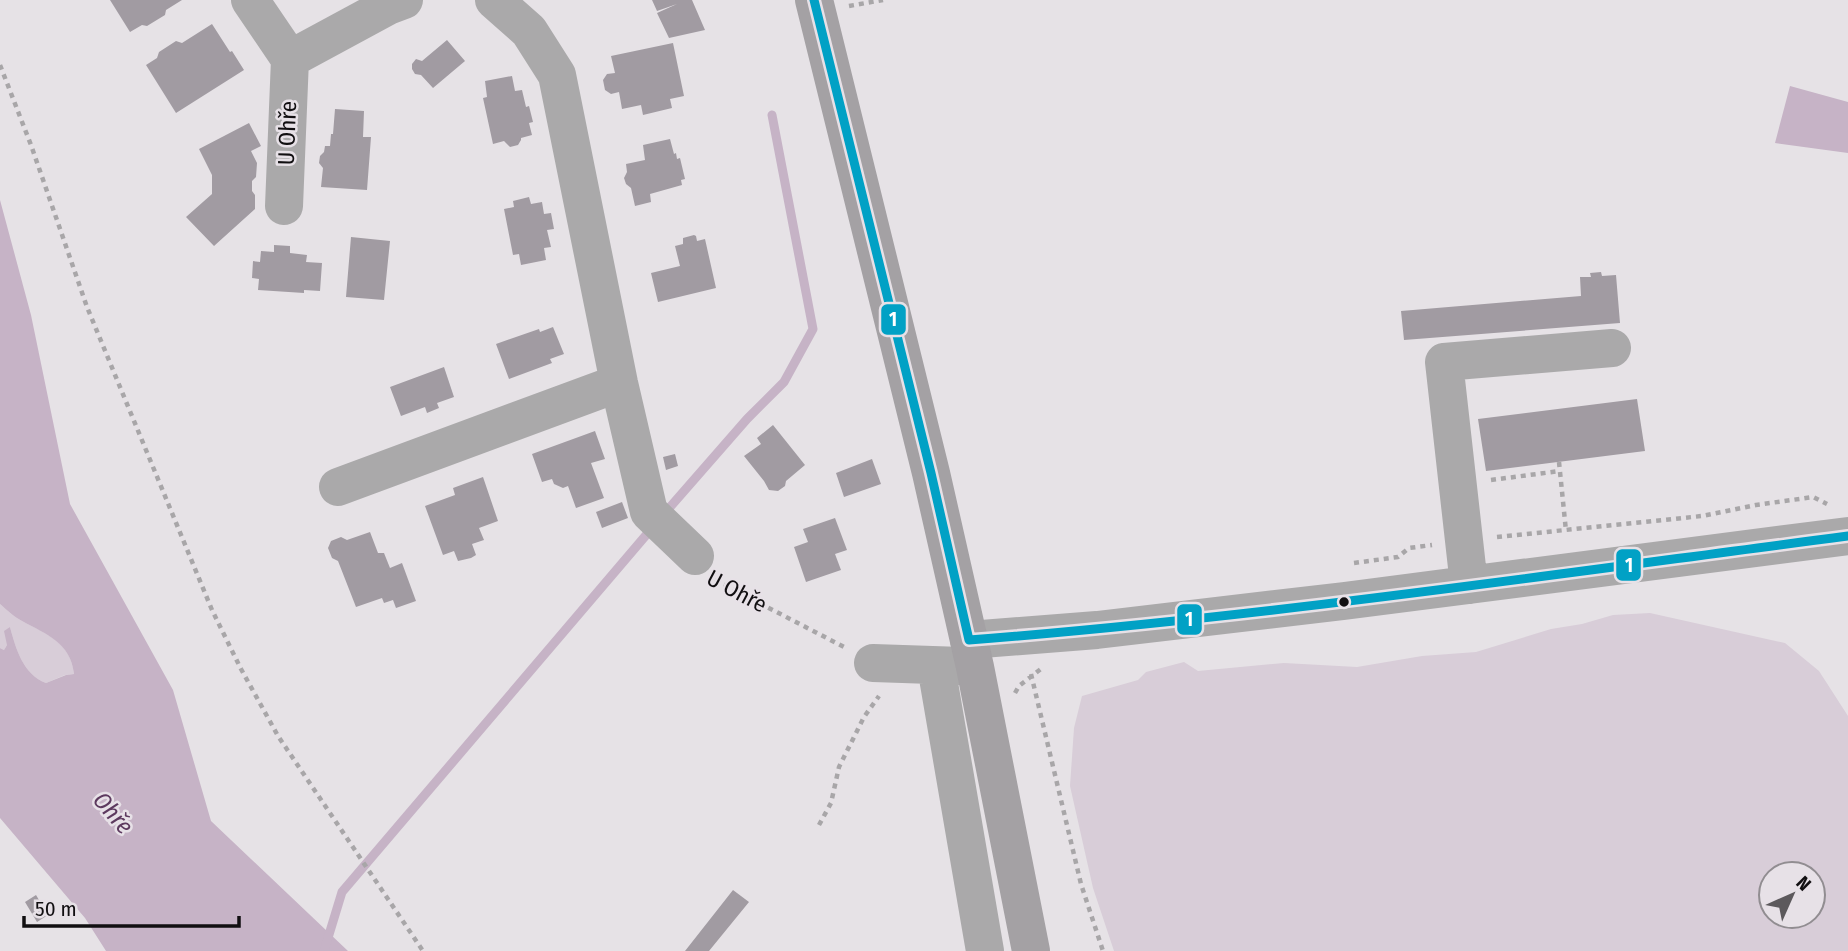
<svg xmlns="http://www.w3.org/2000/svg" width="1848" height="951" font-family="'Fira Sans Condensed',sans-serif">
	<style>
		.green { fill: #d8cdd8; fill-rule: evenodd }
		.water { fill: #c6b3c6 }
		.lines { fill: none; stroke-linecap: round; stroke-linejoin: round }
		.stream { stroke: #c6b3c6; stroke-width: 9 }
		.building { fill: #a19ba2 }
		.path { stroke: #a8a6a8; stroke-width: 4.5; stroke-dasharray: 5 5; stroke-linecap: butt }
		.minor { stroke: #aaa9aa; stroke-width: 38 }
		.major { stroke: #a4a1a4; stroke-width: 38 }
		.bus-1-casing { stroke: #e7e1e7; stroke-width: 14 }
		.bus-1 { stroke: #01a1c5; stroke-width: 9 }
		.bus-dot { fill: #110f11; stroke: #e7e1e7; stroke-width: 2.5 }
		.labels { text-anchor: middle; stroke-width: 5; stroke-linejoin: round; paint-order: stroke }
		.street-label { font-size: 23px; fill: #110f11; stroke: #e7e1e7 }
		.water-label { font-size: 24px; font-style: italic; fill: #5d3a5f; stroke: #e7e1e7 }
		.line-badge { stroke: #e7e1e7; stroke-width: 2.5 }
		.badge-label { font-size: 19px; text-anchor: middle; font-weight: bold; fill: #fff }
	</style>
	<rect width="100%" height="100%" fill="#e6e2e6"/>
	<!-- green -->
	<path class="green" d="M 0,604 C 7,610 14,617 22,621 C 47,634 71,643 74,674 L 65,675 L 46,683 C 23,674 16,649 10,627 L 7,645 L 4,650 L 0,648 Z
		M 1650,613 L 1785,643 L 1819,671 L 1848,716 L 1848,951 L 1114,951 L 1093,888 L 1070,786 L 1074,728 L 1082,696 L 1138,680 L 1146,672 L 1184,662 L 1198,671 L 1284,663 L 1357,667 L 1422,656 L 1476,652 L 1551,629 L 1582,624 L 1613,615 ZM 1771,874 L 1813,874 L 1813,916 L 1771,916 Z"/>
	<!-- water -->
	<path class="water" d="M 1790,86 L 1848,102 L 1848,153 L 1775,143 Z
		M 0,200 L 31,315 L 70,504 L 173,690 L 211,821 L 348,951 L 106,951 L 85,918 L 0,818 L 0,648 L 4,650 L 7,645 L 4,631 L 10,627 C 16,649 23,674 46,683 L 66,675 L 74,674 C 71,643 46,634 22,621 C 14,617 7,610 0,604 Z"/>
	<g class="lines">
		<!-- stream -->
		<path class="stream" d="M 664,514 L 747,419 L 784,382 L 813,329 L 772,115
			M 324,951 L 342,892 L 653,527"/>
	</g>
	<!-- building -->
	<path class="building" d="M 110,0 L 182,0 L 166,10 L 165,15 L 147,26 L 142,25 L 130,32 Z
		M 652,0 L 692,0 L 705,30 L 669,38 L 657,13 L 677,4 L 657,11 Z
		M 212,24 L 230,52 L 232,51 L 244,70 L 176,113 L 146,65 L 157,58 L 159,52 L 176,41 L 182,43 Z
		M 447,40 L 465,61 L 433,88 L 421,75 L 415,74 L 412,69 L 412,64 L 416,59 L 422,61 Z
		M 673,43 L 684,96 L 670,99 L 672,108 L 643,115 L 641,105 L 622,109 L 619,92 L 611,94 L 605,90 L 603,80 L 607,74 L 615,73 L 611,56 Z
		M 512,76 L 515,91 L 522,90 L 526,107 L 529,106 L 533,122 L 529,123 L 532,135 L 521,138 L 521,140 L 518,145 L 510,147 L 504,141 L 493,144 L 483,98 L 487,97 L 485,81 Z
		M 335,109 L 364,111 L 363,137 L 371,137 L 367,190 L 321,187 L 323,168 L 319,163 L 320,156 L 324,152 L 325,146 L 330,146 L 331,134 L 333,134 Z
		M 249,123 L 261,146 L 251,151 L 257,163 L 256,177 L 252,181 L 252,191 L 255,195 L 255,209 L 214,246 L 186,217 L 212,194 L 212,175 L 199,149 Z
		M 670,139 L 674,154 L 676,153 L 677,159 L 680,158 L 685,179 L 681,180 L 682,185 L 650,194 L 651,202 L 635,206 L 631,188 L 626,184 L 624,178 L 627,172 L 626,164 L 645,160 L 643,145 Z
		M 529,197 L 531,204 L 542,202 L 544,214 L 551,213 L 554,229 L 547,230 L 551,247 L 544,248 L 546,260 L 521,265 L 519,254 L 513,255 L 504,209 L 514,207 L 513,201 Z
		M 694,235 L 696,236 L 697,241 L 705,239 L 716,288 L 658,302 L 651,273 L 680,266 L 675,246 L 683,244 L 683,238 Z
		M 351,237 L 390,241 L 384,300 L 346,297 Z
		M 274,245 L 290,246 L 290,253 L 307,255 L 306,262 L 322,263 L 320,291 L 304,290 L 304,293 L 258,290 L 259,279 L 252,278 L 253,261 L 260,262 L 261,251 L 274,252 Z
		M 1601,272 L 1602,276 L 1616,275 L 1620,323 L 1404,340 L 1401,311 L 1581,296 L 1580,277 L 1591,277 L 1590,273 Z
		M 553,327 L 564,354 L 550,359 L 552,363 L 509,379 L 496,344 L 539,329 L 540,332 Z
		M 444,367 L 454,397 L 437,403 L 439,408 L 427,413 L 425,407 L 401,416 L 390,387 Z
		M 1637,399 L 1645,451 L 1486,471 L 1478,419 Z
		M 773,425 L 805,465 L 786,481 L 785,486 L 778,491 L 769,490 L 764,481 L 744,456 L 761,444 L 757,438 Z
		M 595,431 L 605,459 L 591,463 L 604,498 L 576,508 L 568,486 L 563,488 L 554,484 L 552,479 L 542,482 L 532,454 Z
		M 675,454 L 678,466 L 666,470 L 663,457 Z
		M 872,459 L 881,484 L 844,497 L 836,473 Z
		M 483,477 L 498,521 L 479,528 L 484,540 L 472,544 L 476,555 L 471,558 L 458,561 L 454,551 L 443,555 L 425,506 L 455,495 L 453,488 Z
		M 622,502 L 628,518 L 602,528 L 596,512 Z
		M 835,518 L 847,550 L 835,554 L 841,570 L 806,582 L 794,547 L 808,542 L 803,529 Z
		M 370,532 L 378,553 L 384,553 L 390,568 L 402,563 L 416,601 L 396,608 L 393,600 L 384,603 L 382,598 L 356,607 L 338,561 L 332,558 L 328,548 L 331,541 L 341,537 L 347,540 Z
		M 733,890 L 749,902 L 709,951 L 685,951 Z
		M 36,895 L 48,915 L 37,922 L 25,902 Z"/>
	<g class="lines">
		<!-- path -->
		<path class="path" d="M 849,6 L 883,0
			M 0,65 L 31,145 L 87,307 L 212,610 L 241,669 L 278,736 L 423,951
			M 1559,462 L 1566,531
			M 1491,480 L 1560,471
			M 1497,537 L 1702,516 L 1756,505 L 1813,497 L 1827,504
			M 1354,563 L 1398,557 L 1409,548 L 1432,545
			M 715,580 L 844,647
			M 1031,674 L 1081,884 L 1103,951
			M 1015,693 L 1019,686 L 1042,668
			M 819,825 L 831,803 L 839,767 L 864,717 L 879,696"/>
		<!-- minor -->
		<path class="minor" d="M 250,0 L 290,59 L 284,206
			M 494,0 L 529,31 L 557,75 L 619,383 L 649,512 L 695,556
			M 290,59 L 388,6 L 404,0
			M 338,487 L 619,383
			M 1469,585 L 1444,362 L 1612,348
			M 969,640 L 1097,630 L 1344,601 L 1848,536
			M 873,663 L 962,666
			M 936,666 L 985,951"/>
		<!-- major -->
		<path class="major" d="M 814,0 L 931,473 L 975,667 L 1031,951"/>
		<!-- bus-1 casing -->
		<g class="bus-1-casing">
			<path id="bus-1" d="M 814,0 L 931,473 L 969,640
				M 969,640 C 1263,617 1556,574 1848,536"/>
		</g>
		<!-- bus-1 -->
		<use href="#bus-1" class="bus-1"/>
	</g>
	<!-- markers -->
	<circle class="bus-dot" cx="1344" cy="602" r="6"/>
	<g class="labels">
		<!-- street labels -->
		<g class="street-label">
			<text transform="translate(287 133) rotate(-88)" y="8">U Ohře</text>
			<text transform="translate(737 591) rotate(28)" y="8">U Ohře</text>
		</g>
		<!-- water labels -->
		<g class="water-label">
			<text transform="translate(113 813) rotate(49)" y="8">Ohře</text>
		</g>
	</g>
	<g class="line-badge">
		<rect x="880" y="303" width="27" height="33" rx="7" fill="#01a1c5"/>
		<rect x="1615" y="548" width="27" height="34" rx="7" fill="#01a1c5"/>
		<rect x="1176" y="603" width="27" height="33" rx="7" fill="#01a1c5"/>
	</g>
	<g class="badge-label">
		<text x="893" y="326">1</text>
		<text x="1629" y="572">1</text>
		<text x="1189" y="626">1</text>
	</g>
	<!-- north arrow -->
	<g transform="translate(1792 895) rotate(45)"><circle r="33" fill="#e7e1e7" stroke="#918d91" stroke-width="2"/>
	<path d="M0-5L12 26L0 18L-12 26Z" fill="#5c595c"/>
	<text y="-10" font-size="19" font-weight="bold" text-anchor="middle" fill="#110f11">N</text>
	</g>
	<!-- scale -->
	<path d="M24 916v10h215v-10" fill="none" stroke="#110f11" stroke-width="3.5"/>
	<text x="35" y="916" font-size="21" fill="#110f11" stroke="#e7e1e7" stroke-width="5" paint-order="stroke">50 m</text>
</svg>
